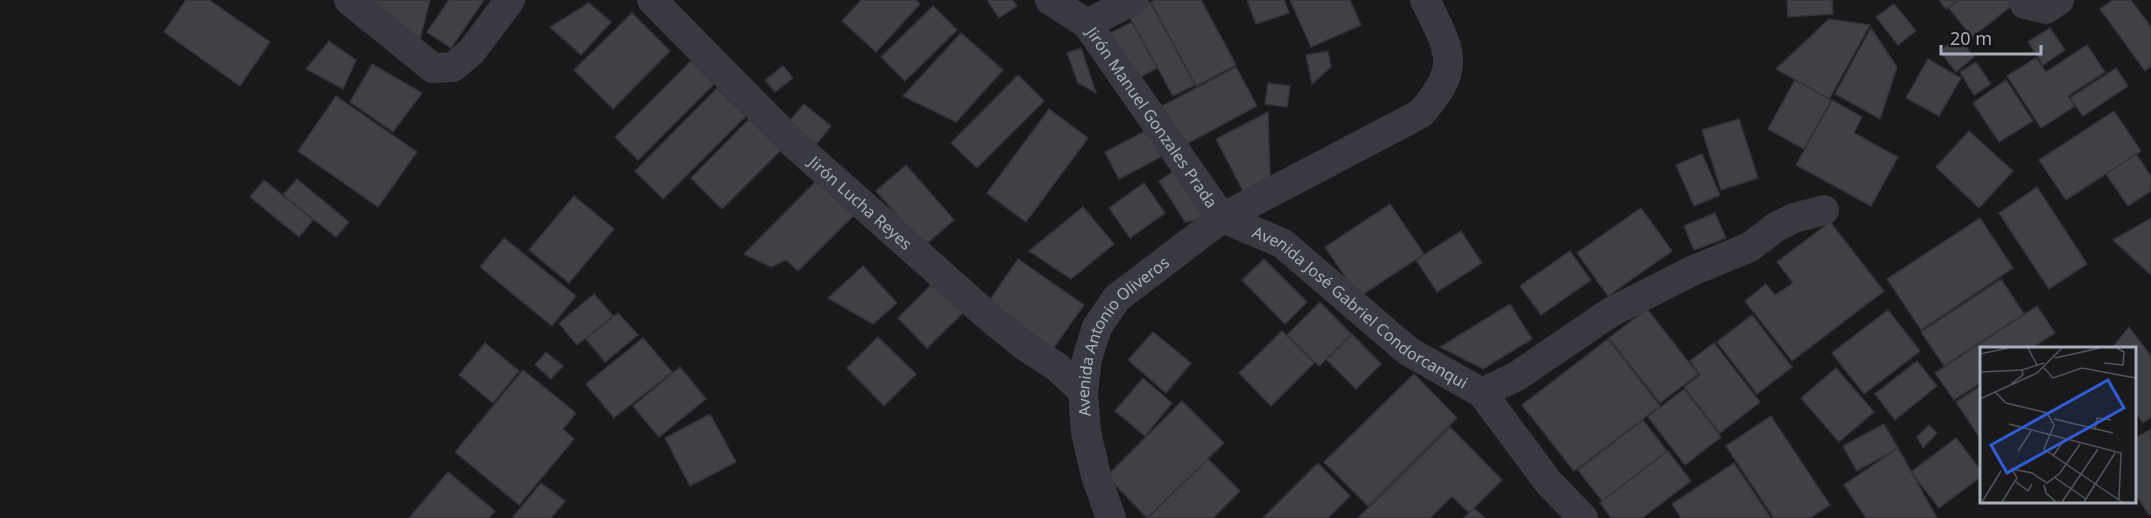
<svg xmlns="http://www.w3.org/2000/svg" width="2151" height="518" font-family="'Noto Sans',sans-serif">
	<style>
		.building { fill: #404146; stroke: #333237; stroke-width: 1.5 }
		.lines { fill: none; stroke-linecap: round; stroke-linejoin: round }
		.street { stroke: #393a41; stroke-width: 30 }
		.labels { text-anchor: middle; stroke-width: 5; stroke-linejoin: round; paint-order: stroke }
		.street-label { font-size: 16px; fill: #aaaebc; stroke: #141416 }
		.inset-road { fill: none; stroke: #53555b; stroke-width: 1.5 }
		.view { fill: #325cd4; fill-opacity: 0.15; stroke: #325cd4; stroke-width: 3 }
		.inset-edge { fill: none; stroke: #aaaebc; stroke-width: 3 }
	</style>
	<rect width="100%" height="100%" fill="#19191b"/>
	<!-- building -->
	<path class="building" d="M 186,0 L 209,0 L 270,42 L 240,86 L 164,32 Z
		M 368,0 L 430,0 L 419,43 Z
		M 449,0 L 484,0 L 451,48 L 427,32 Z
		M 861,0 L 916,0 L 920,4 L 876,52 L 842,21 Z
		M 987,0 L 1013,0 L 1017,6 L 999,18 Z
		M 1155,0 L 1201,0 L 1236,65 L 1196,86 L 1151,2 Z
		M 1247,0 L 1284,0 L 1289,13 L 1256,24 Z
		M 1290,0 L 1350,0 L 1361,25 L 1311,47 Z
		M 1787,0 L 1832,0 L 1833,14 L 1788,17 Z
		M 1939,0 L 1958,0 L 1946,9 Z
		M 1959,0 L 2017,0 L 2018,1 L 1972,37 L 1949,8 Z
		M 2113,0 L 2131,0 L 2151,27 L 2151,66 L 2145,71 L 2100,9 Z
		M 1150,2 L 1195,85 L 1173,96 L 1128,14 Z
		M 589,3 L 611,22 L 581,55 L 550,27 Z
		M 1894,4 L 1916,31 L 1898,45 L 1876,17 Z
		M 933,6 L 957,30 L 905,81 L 881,57 Z
		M 632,13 L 670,51 L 613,109 L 574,70 Z
		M 1829,19 L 1870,25 L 1829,99 L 1776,69 Z
		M 1132,22 L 1157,68 L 1133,81 L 1108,34 Z
		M 1871,28 L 1897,67 L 1880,119 L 1835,94 Z
		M 2050,28 L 2065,50 L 2043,65 L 2028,42 Z
		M 961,33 L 1003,70 L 956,122 L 903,96 Z
		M 1958,36 L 1974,57 L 1956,72 L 1940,51 Z
		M 329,41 L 356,60 L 343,89 L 306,69 Z
		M 2087,45 L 2105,72 L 2068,96 L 2075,106 L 2041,128 L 2007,76 L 2036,58 L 2046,72 Z
		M 1081,48 L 1096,93 L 1078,83 L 1067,53 Z
		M 1328,51 L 1331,67 L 1312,84 L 1306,55 Z
		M 1928,59 L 1961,78 L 1939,116 L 1906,98 Z
		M 691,61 L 714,84 L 638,160 L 615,137 Z
		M 1976,62 L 1991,84 L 1974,95 L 1960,72 Z
		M 372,64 L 422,93 L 393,132 L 350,102 Z
		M 783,66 L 793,78 L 775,92 L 765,80 Z
		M 1236,67 L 1257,106 L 1183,146 L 1162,106 Z
		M 2116,68 L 2128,86 L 2083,116 L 2070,98 Z
		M 1018,75 L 1044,101 L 977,168 L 951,143 Z
		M 1795,80 L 1831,100 L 1804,149 L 1768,129 Z
		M 2006,80 L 2033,121 L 1999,142 L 1973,103 Z
		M 1268,83 L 1290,86 L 1287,107 L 1265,104 Z
		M 717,88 L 746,116 L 663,199 L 635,171 Z
		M 336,96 L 417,152 L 378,207 L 298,151 Z
		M 1832,100 L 1862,117 L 1854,133 L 1898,157 L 1871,206 L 1796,165 Z
		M 804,104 L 831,126 L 815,146 L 788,123 Z
		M 1049,109 L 1088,138 L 1026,222 L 987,193 Z
		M 2114,111 L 2141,151 L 2066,200 L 2039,160 Z
		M 1268,112 L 1270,177 L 1243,191 L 1216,139 Z
		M 749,119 L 781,150 L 722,209 L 691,178 Z
		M 1739,119 L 1758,178 L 1721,190 L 1702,130 Z
		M 1147,130 L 1161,157 L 1119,179 L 1105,152 Z
		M 1969,131 L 2013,171 L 1979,208 L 1936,167 Z
		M 1702,154 L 1720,195 L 1694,206 L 1676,165 Z
		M 2136,154 L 2151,176 L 2151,191 L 2128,206 L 2106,174 Z
		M 906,165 L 954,220 L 924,246 L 876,191 Z
		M 1177,169 L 1207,218 L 1185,222 L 1159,181 Z
		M 822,175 L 858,211 L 798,271 L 786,260 L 771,267 L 744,254 Z
		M 297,179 L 349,222 L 336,237 L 283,195 Z
		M 264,180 L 313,220 L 299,237 L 250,197 Z
		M 1144,183 L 1165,213 L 1130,238 L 1109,208 Z
		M 2037,187 L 2087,264 L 2049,289 L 1999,213 Z
		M 574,196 L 614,229 L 569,283 L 529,250 Z
		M 1390,204 L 1424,254 L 1359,297 L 1325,247 Z
		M 1083,207 L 1114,244 L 1071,279 L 1029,251 Z
		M 1641,208 L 1672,251 L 1608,296 L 1577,253 Z
		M 1715,213 L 1726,238 L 1694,250 L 1684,226 Z
		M 1980,218 L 2013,268 L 1921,330 L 1887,279 Z
		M 2151,218 L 2151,275 L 2113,240 Z
		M 1830,222 L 1884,291 L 1792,361 L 1745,301 L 1766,284 L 1775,295 L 1793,283 L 1777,262 Z
		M 1461,231 L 1482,263 L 1437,292 L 1416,260 Z
		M 504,238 L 576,296 L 552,326 L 480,267 Z
		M 1570,251 L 1591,280 L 1541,315 L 1520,286 Z
		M 1018,259 L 1084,305 L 1050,353 L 985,307 Z
		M 1264,259 L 1307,302 L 1285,324 L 1242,280 Z
		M 863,266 L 897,303 L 873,324 L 828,298 Z
		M 2001,279 L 2024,314 L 1944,366 L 1921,332 Z
		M 932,284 L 963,313 L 927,348 L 898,318 Z
		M 594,294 L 613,316 L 577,345 L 559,323 Z
		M 1320,302 L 1351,334 L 1319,366 L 1287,335 Z
		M 1510,304 L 1532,339 L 1483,369 L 1440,347 Z
		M 2037,306 L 2055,333 L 2032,348 L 1982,348 L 1982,382 L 1954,400 L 1935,373 Z
		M 1647,309 L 1698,374 L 1660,403 L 1609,338 Z
		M 1888,310 L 1920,351 L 1864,394 L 1832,353 Z
		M 618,313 L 638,335 L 605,362 L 586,339 Z
		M 1752,315 L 1792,367 L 1757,394 L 1717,342 Z
		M 2129,327 L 2151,356 L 2151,417 L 2143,423 L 2134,411 L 2134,348 L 2112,348 Z
		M 1282,331 L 1314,363 L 1271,406 L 1239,373 Z
		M 1153,332 L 1191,363 L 1166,393 L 1128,360 Z
		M 1352,334 L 1381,364 L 1356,389 L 1327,360 Z
		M 878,337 L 916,374 L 884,406 L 847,368 Z
		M 643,338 L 672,372 L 614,418 L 586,384 Z
		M 1608,339 L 1660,406 L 1574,471 L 1522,405 Z
		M 485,343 L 519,371 L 493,403 L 459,375 Z
		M 1714,343 L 1760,402 L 1720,433 L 1684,387 L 1700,375 L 1690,361 Z
		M 546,352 L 563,366 L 551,379 L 535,365 Z
		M 1917,361 L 1937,386 L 1895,420 L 1875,394 Z
		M 680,367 L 706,399 L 659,437 L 633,406 Z
		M 1836,368 L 1874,412 L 1839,442 L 1801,398 Z
		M 523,370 L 576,413 L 563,429 L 574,439 L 519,505 L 455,452 Z
		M 1414,374 L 1457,418 L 1368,506 L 1324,462 Z
		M 1143,378 L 1172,403 L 1145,436 L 1115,411 Z
		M 1982,385 L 1982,441 L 1956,402 Z
		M 1684,389 L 1721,437 L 1685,465 L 1648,417 Z
		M 1182,401 L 1224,443 L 1147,518 L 1107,476 Z
		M 710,414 L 736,462 L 690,486 L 665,438 Z
		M 1771,416 L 1830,505 L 1810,518 L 1774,518 L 1726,446 Z
		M 1643,420 L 1667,451 L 1602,501 L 1578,470 Z
		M 1884,424 L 1898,448 L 1857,471 L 1843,446 Z
		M 1929,425 L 1937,433 L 1923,448 L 1917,437 Z
		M 1450,427 L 1502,480 L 1469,513 L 1452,496 L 1430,518 L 1358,518 Z
		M 2151,429 L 2151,514 L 2149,515 L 2134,492 L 2134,439 Z
		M 1956,438 L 1982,472 L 1982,476 L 1939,508 L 1911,472 Z
		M 1898,448 L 1937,518 L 1866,518 L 1844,485 Z
		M 1668,451 L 1691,481 L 1642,518 L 1611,518 L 1600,503 Z
		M 1208,459 L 1240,491 L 1213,518 L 1148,518 Z
		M 1318,463 L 1350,496 L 1328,518 L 1263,518 Z
		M 1734,463 L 1771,518 L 1681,518 L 1672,504 Z
		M 448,472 L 495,511 L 489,518 L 409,518 Z
		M 541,483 L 565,501 L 551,518 L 515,518 L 513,517 Z
		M 1474,508 L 1485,518 L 1464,518 Z"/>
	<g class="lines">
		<!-- street -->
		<g class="street">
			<path d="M 349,0 L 433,68 L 453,67 L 471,52 L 510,0"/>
			<path id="s1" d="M 652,0 L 793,143 L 988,316 L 1022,344 L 1057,367 L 1083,391"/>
			<path id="s2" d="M 1050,0 L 1087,24 L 1222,218"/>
			<path d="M 2023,0 L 2025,4 L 2046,9 L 2059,0"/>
			<path d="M 1087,24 L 1134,0"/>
			<path id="s3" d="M 1222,218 L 1282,243 L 1408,351 L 1482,393 L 1549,483 L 1583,518"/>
			<path d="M 1482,393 L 1517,376 L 1611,312 L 1694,270 L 1750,247 L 1776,227 L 1794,218 L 1824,210"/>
			<path id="s4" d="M 1111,518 L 1096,476 L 1086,432 L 1083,391 L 1087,359 L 1097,327 L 1117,298 L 1222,218 L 1420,114 C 1463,67 1450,51 1425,0"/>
		</g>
	</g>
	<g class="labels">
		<!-- street labels -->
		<g class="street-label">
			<text dy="6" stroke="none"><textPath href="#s2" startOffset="158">Jirón Manuel Gonzales Prada</textPath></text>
			<text dy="6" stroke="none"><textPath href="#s1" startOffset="291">Jirón Lucha Reyes</textPath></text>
			<text dy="6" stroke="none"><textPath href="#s3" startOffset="166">Avenida José Gabriel Condorcanqui</textPath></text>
			<text dy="6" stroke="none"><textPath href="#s4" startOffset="200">Avenida Antonio Oliveros</textPath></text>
		</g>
	</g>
	<!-- overview -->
	<g transform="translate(1980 347)">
		<rect width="156" height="156" fill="#19191b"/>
		<path class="inset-road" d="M 48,1 L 57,18M 0,7 L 28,1M 75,11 L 120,1M 124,16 L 143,18 L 144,5 L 137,1M 64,21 L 73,31 L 102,21 L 156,31M 0,25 L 42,23 L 64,16M 31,37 L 43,28 L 42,23M 15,45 L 26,56 L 67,66 L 74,78 L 64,102 L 142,155M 0,52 L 57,26 L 82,1M 74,72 L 133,86M 29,77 L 141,106 L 139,152M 115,83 L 117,71 L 131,73M 38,104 L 51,84M 73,109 L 84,93M 74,130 L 106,152M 35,134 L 48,144 L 52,137M 64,138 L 66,146 L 76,155M 2,155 L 21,124M 22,155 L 37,131 L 32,122 L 52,126 L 67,136 L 80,126 L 100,97M 82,155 L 118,102M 104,155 L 135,106"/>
		<path class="view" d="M 128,33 L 144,61 L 27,126 L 11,98 Z"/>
		<rect width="156" height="156" class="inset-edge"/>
	</g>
	<!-- scale -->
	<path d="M1941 45v9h100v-9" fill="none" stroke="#aaaebc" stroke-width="3"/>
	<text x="1950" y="45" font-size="18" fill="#aaaebc" stroke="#141416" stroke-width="4.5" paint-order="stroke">20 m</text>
</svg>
